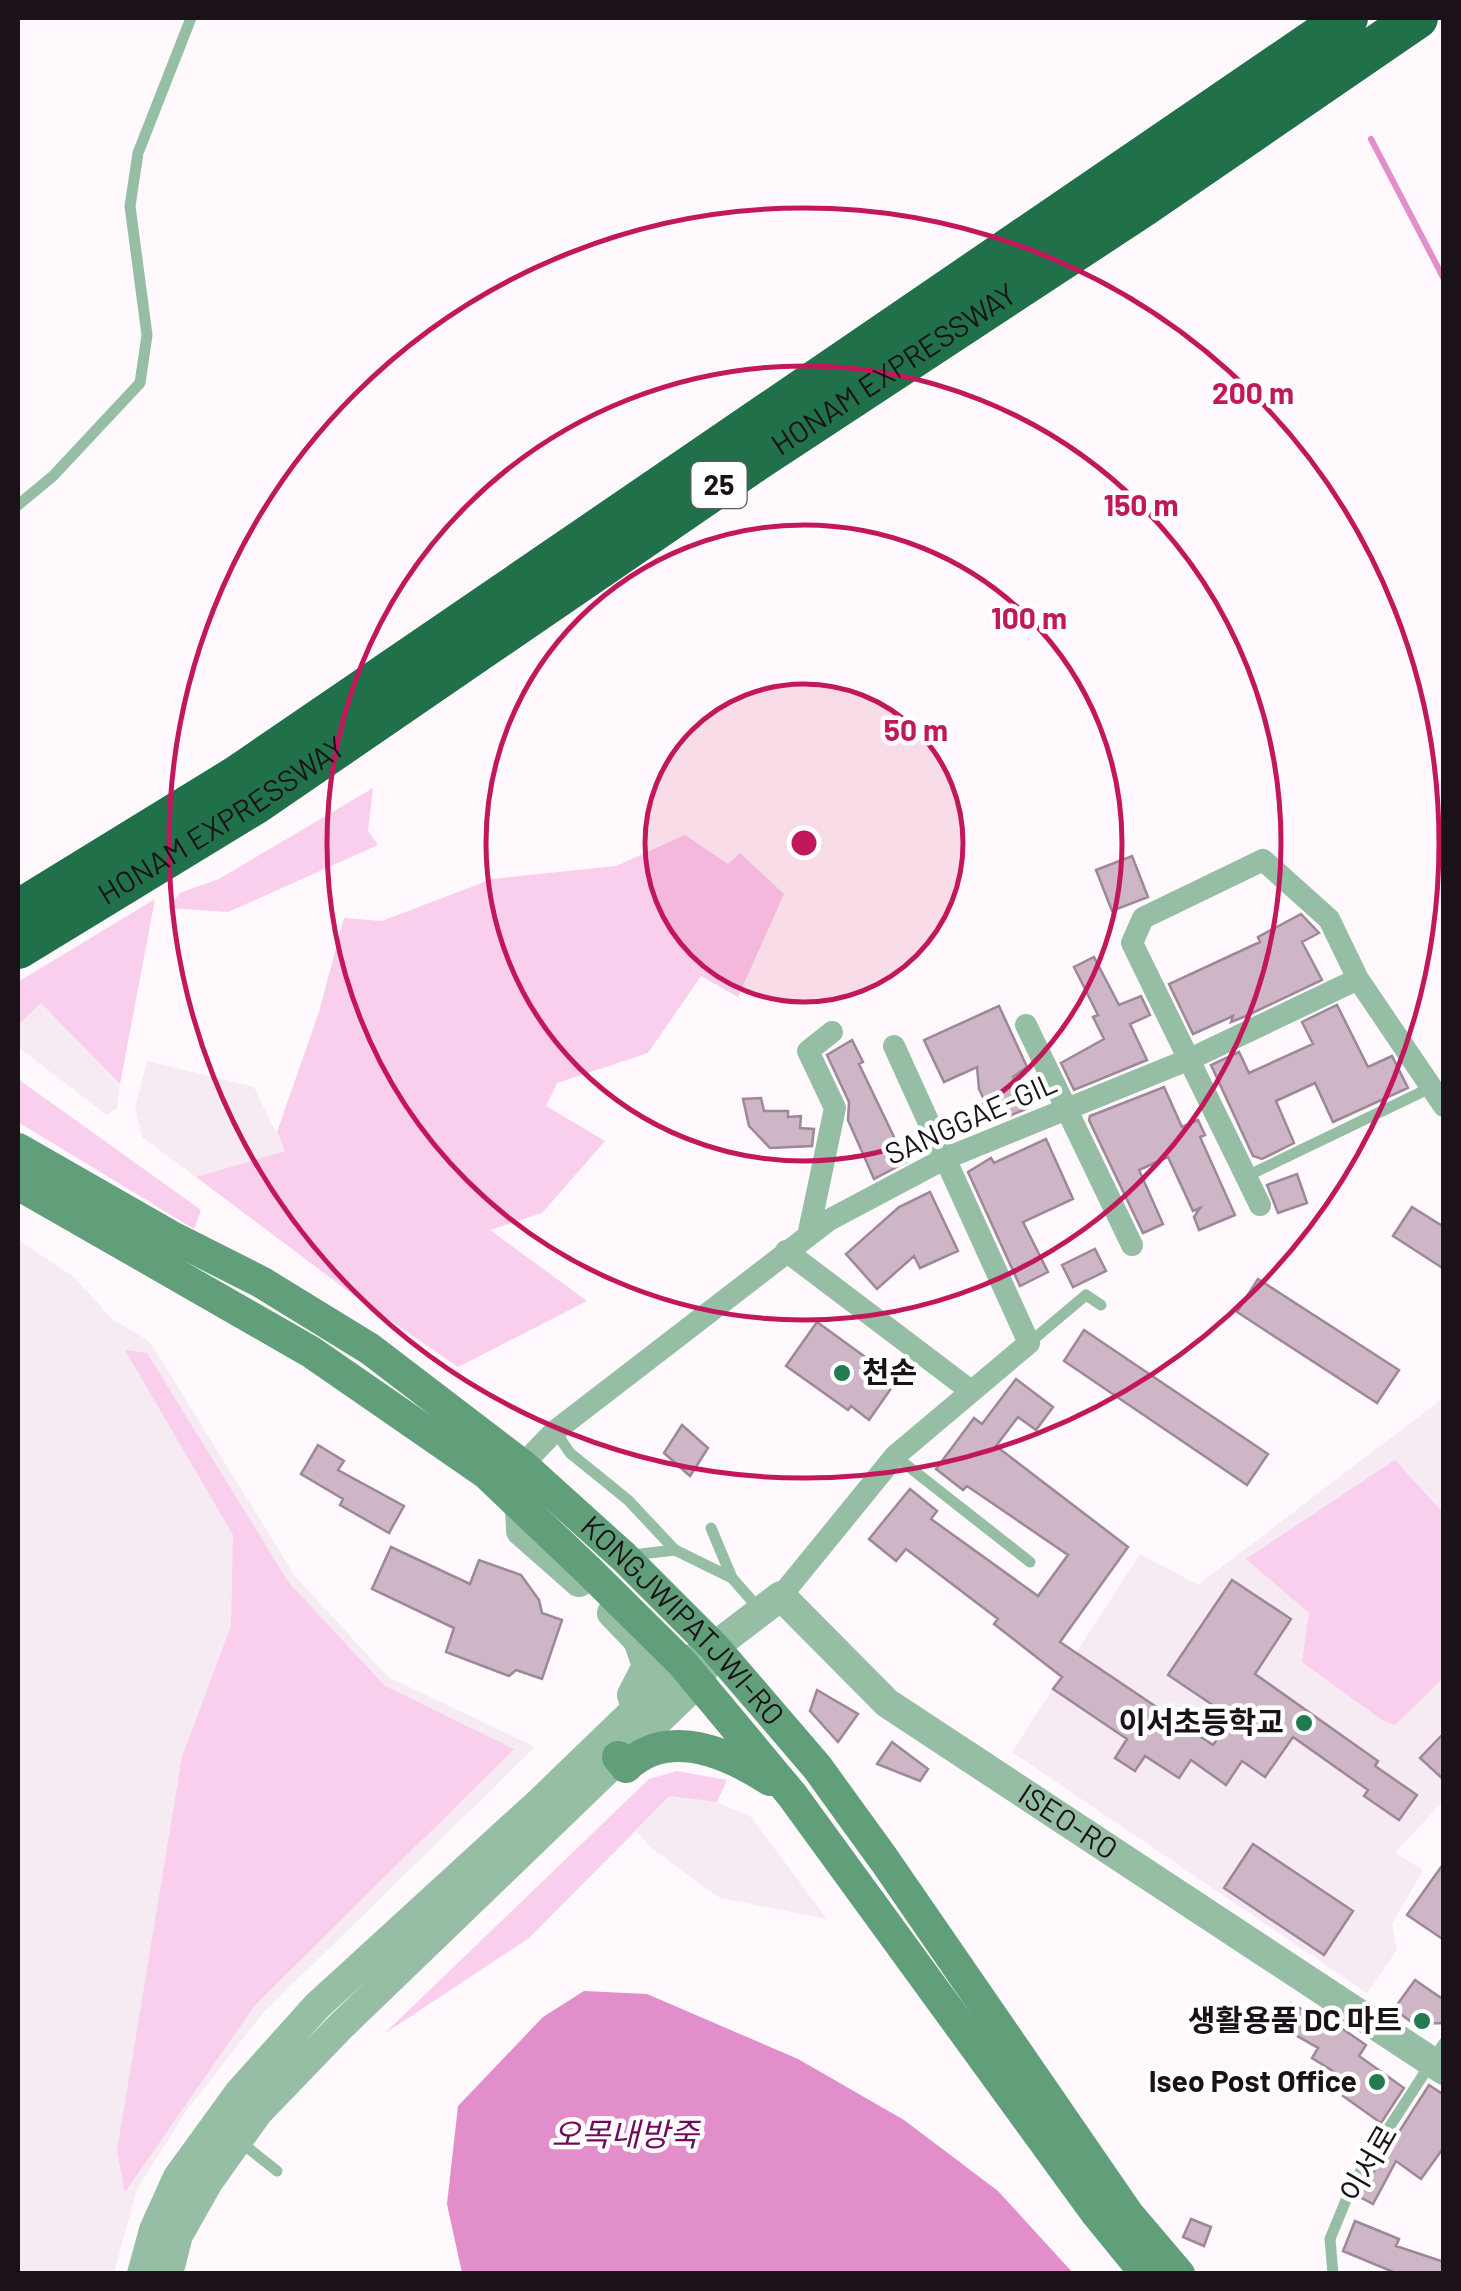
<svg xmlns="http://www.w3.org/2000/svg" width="1461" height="2291" font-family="Barlow,'Noto Sans KR',sans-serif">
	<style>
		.built { fill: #f6eaf3 }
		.green { fill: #faceed }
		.water { fill: #e18ecb }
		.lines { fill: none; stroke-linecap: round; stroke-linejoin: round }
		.stream { stroke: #e18ecb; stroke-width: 6 }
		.building { fill: #ceb6c7; stroke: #9e8797; stroke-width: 2.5 }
		.service { stroke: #95bea4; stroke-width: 11 }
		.minor { stroke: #95bea4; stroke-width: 22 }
		.tertiary { stroke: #95bea4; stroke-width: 30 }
		.secondary { stroke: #609f7a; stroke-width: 32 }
		.motorway { stroke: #207149; stroke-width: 42 }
		.ring { fill: none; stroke: #c2185b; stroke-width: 5 }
		.poi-dot { fill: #227a4f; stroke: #fff; stroke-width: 4 }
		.labels { text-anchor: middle; stroke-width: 9; stroke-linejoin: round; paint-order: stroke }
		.shield { fill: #fff; stroke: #5f595d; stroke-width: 2.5 }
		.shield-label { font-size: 28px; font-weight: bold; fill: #1a1218 }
		.street-label { font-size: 30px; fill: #1a1218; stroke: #fff }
		.poi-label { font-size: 30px; font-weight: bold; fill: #1a1218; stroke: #fff; text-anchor: end }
		.water-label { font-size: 32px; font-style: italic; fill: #700a5e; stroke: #fff }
		.centre { fill: #c2185b; stroke: #fff; stroke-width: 5 }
		.ring-label { font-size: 30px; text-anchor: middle; font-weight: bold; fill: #c2185b; stroke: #fff; stroke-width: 9; stroke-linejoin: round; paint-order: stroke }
	</style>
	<rect width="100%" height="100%" fill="#fff9fd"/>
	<!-- built -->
	<path class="built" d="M 41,1003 L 120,1084 L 117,1108 L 107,1115 L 18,1047 L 18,1025 Z
		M 147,1061 L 254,1087 L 285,1151 L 196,1177 L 142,1137 L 135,1107 Z
		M 18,1240 L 74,1277 L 112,1319 L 150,1342 L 295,1576 L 388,1677 L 535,1747 L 263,2013 L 186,2111 L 137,2189 L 114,2273 L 18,2273 Z
		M 1443,1398 L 1443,1801 L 1395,1853 L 1423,1870 L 1392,1924 L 1397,1950 L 1367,1993 L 1012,1752 L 1140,1554 L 1198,1585 Z
		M 671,1796 L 717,1802 L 751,1817 L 827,1919 L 720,1898 L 652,1849 L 636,1831 Z"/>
	<!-- green -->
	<path class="green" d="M 373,788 L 368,831 L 378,845 L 228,912 L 168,908 L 180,893 L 219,879 Z
		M 685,835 L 728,864 L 740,853 L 784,894 L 738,997 L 701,976 L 648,1053 L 557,1083 L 546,1106 L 605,1141 L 542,1213 L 490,1230 L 587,1301 L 458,1367 L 356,1297 L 196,1177 L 285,1151 L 277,1132 L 319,1012 L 344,918 L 382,921 L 492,879 L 616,866 Z
		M 155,899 L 120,1084 L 41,1003 L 18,1025 L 18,982 Z
		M 18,1079 L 201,1210 L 194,1229 L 18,1122 Z
		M 125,1350 L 147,1353 L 289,1583 L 385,1686 L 514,1749 L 255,2005 L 125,2192 L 117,2151 L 182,1757 L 231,1626 L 233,1535 Z
		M 1395,1460 L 1444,1514 L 1443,1678 L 1395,1725 L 1382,1720 L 1302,1662 L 1309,1613 L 1246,1559 Z
		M 677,1771 L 727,1780 L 717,1802 L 670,1796 L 529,1938 L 384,2034 L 649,1779 Z"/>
	<!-- water -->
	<path class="water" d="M 584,1991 L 647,1994 L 798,2059 L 904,2120 L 998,2191 L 1073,2273 L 462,2273 L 447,2204 L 458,2106 L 543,2017 Z"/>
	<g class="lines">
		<!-- stream -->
		<path class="stream" d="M 1371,139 L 1444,279"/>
	</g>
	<!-- building -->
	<path class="building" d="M 1132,856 L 1148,897 L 1112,911 L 1096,870 Z
		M 1301,914 L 1319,933 L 1302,942 L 1322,980 L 1246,1016 L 1231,1022 L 1233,1016 L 1193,1034 L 1169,984 L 1260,942 L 1258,937 Z
		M 1094,957 L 1119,1005 L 1141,996 L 1150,1015 L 1130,1024 L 1147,1060 L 1074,1090 L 1061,1063 L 1104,1039 L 1093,1017 L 1098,1015 L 1074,967 Z
		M 1337,1005 L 1368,1067 L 1392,1056 L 1408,1088 L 1333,1122 L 1315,1083 L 1276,1101 L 1294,1143 L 1262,1159 L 1253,1156 L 1211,1065 L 1239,1052 L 1249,1073 L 1313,1044 L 1302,1022 Z
		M 999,1006 L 1027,1067 L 1013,1077 L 1028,1108 L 995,1122 L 979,1089 L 977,1067 L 944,1082 L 924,1040 Z
		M 852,1040 L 863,1062 L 859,1064 L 906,1162 L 874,1179 L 848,1120 L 849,1102 L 827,1055 Z
		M 1164,1087 L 1182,1127 L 1198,1120 L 1205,1135 L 1200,1137 L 1235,1215 L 1199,1230 L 1194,1217 L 1200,1208 L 1193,1211 L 1168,1157 L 1139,1170 L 1163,1224 L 1143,1233 L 1089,1120 L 1090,1116 Z
		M 761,1098 L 764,1111 L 788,1111 L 788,1117 L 801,1116 L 800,1128 L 814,1129 L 812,1146 L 770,1148 L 749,1126 L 743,1099 Z
		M 1046,1139 L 1073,1199 L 1023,1222 L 1048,1272 L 1020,1286 L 968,1172 L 991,1158 L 994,1163 Z
		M 1297,1174 L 1307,1203 L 1278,1213 L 1267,1185 Z
		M 930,1192 L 958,1251 L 920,1268 L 914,1256 L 877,1289 L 846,1254 L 899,1207 Z
		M 1412,1207 L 1444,1227 L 1444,1269 L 1393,1236 Z
		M 1095,1249 L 1106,1271 L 1073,1287 L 1062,1265 Z
		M 1258,1279 L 1399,1370 L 1377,1403 L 1237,1312 Z
		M 817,1322 L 897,1380 L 869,1420 L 851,1406 L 848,1410 L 786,1366 Z
		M 1084,1330 L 1268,1454 L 1247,1485 L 1064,1361 Z
		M 1016,1379 L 1053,1407 L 1036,1430 L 1018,1417 L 996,1446 L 1128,1547 L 1060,1642 L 1213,1745 L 1232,1718 L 1168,1675 L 1232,1580 L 1291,1619 L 1255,1674 L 1378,1761 L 1375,1766 L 1417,1795 L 1399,1820 L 1364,1796 L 1368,1790 L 1293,1737 L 1265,1777 L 1242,1761 L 1226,1785 L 1191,1760 L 1179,1778 L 1145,1756 L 1135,1771 L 1115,1758 L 1127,1739 L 1053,1689 L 1062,1677 L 994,1624 L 998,1619 L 906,1549 L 896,1561 L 869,1539 L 910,1489 L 937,1511 L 931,1519 L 1038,1596 L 1068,1555 L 967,1486 L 963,1490 L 936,1469 L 974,1418 L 982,1424 Z
		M 682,1425 L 708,1448 L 690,1476 L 664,1453 Z
		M 318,1445 L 344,1461 L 338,1470 L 404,1506 L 389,1533 L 340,1505 L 343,1499 L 301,1474 Z
		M 391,1547 L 470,1584 L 479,1560 L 521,1575 L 539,1600 L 542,1613 L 562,1620 L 542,1679 L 516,1670 L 509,1676 L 446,1652 L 454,1628 L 372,1589 Z
		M 817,1690 L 858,1714 L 838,1742 L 810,1711 Z
		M 1444,1733 L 1444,1780 L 1420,1758 Z
		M 892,1742 L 928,1769 L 920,1781 L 877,1764 Z
		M 1253,1844 L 1353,1911 L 1324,1955 L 1224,1888 Z
		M 1444,1863 L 1444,1940 L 1407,1915 Z
		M 1415,1980 L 1444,2000 L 1444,2023 L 1414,2024 L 1394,2009 Z
		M 1291,2003 L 1332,2027 L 1334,2023 L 1366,2045 L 1359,2056 L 1404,2088 L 1381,2123 L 1343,2096 L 1352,2083 L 1312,2058 L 1318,2048 L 1278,2025 Z
		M 1429,2085 L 1444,2095 L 1444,2147 L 1421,2179 L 1396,2161 L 1373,2204 L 1358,2196 Z
		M 1191,2219 L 1211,2227 L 1204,2246 L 1183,2237 Z
		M 1355,2221 L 1399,2239 L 1396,2246 L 1444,2262 L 1444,2274 L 1398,2274 L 1343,2251 Z"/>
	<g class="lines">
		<!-- service -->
		<path class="service" d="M 18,505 L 53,476 L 140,383 L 147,335 L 130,206 L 138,153 L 191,18
			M 1247,1176 L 1430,1088
			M 1029,1343 L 1086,1295 L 1101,1305
			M 555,1431 L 570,1453 L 628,1500 L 675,1550
			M 895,1456 L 1030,1562
			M 711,1528 L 732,1578
			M 632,1555 L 675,1550 L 732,1578 L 761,1611
			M 238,2140 L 277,2171
			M 1333,2274 L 1330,2239 L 1353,2183 L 1444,2043"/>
		<!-- minor -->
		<path class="minor" d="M 1026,1025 L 1132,1245
			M 1260,1205 L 1132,943 L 1143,918 L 1263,860 L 1329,919 L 1358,979 L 1444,1106
			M 808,1236 L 835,1108 L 808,1051 L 832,1032
			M 786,1251 L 971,1391
			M 522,1465 L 555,1431 L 829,1220 L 944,1159 L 1190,1059 L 1358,979
			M 781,1596 L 895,1456 L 1029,1343 L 894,1046"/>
		<!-- tertiary -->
		<g class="tertiary">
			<path d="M 520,1506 L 521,1531 L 579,1582"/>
			<path d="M 612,1613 L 638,1640 L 647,1666 L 632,1695 L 636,1707"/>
			<path id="s1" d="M 142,2274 L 154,2230 L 178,2177 L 239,2093 L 317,2006 L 540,1802 L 683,1664 L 714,1647 L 781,1596 L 887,1703 L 1444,2070"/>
			<path d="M 168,2274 L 178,2235 L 208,2182 L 258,2112 L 339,2028 L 698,1682 L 708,1659"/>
		</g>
		<!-- secondary -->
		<g class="secondary">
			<path id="s2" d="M 18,1149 L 170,1236 L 261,1282 L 370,1349 L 522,1465 L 624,1557 L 714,1647 L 817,1767 L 885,1861 L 1128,2214 L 1179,2274"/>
			<path d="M 18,1184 L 311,1352 L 486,1473 L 588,1570 L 683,1664 L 792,1795 L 1097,2214 L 1146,2274"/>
			<path d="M 618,1757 L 626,1767 C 668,1726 728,1753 770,1780"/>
		</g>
		<!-- motorway -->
		<g class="motorway">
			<path d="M 18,911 L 236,777 L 1347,18"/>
			<path id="s3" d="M 18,948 L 256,803 L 755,461 L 1143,206 L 1417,18"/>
		</g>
	</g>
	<!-- distance rings -->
	<circle cx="804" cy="843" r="159" fill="#c2185b" fill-opacity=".12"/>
	<g class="ring">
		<circle cx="804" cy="843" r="159"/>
		<circle cx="804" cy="843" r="318"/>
		<circle cx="804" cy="843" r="477"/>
		<circle cx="804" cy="843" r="635"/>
	</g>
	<!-- markers -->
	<g class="poi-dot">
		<circle cx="842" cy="1373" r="10"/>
		<circle cx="1304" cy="1723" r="10"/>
		<circle cx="1422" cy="2021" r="10"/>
		<circle cx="1377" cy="2082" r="10"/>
	</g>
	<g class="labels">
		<!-- shield labels -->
		<rect class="shield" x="691.5" y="462" width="55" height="46" rx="8"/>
		<g class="shield-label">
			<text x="719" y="495">25</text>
		</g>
		<!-- street labels -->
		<g class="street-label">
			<text dy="10" stroke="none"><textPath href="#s3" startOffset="1050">HONAM EXPRESSWAY</textPath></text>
			<text dy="10" stroke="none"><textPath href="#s3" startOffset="240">HONAM EXPRESSWAY</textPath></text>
			<text transform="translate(971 1119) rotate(-24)" y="10">SANGGAE-GIL</text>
			<text dy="10" stroke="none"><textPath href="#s2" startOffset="820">KONGJWIPATJWI-RO</textPath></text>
			<text dy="10" stroke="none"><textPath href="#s1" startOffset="1312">ISEO-RO</textPath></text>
			<text transform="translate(1369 2164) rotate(-60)" y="10">이서로</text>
		</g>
		<!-- poi labels -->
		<g class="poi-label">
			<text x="862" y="1383" text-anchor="start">천손</text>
			<text x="1284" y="1733">이서초등학교</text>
			<text x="1402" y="2031">생활용품 DC 마트</text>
			<text x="1357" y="2092">Iseo Post Office</text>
		</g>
		<!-- water labels -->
		<g class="water-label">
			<text x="625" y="2146">오목내방죽</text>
		</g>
	</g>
	<circle cx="804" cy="843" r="15" class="centre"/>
	<g class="ring-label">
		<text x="1253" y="404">200 m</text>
		<text x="1141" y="516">150 m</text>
		<text x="1029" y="629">100 m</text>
		<text x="916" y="741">50 m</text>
	</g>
	<!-- border -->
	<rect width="1461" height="2291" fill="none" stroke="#1a1218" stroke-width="40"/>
</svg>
